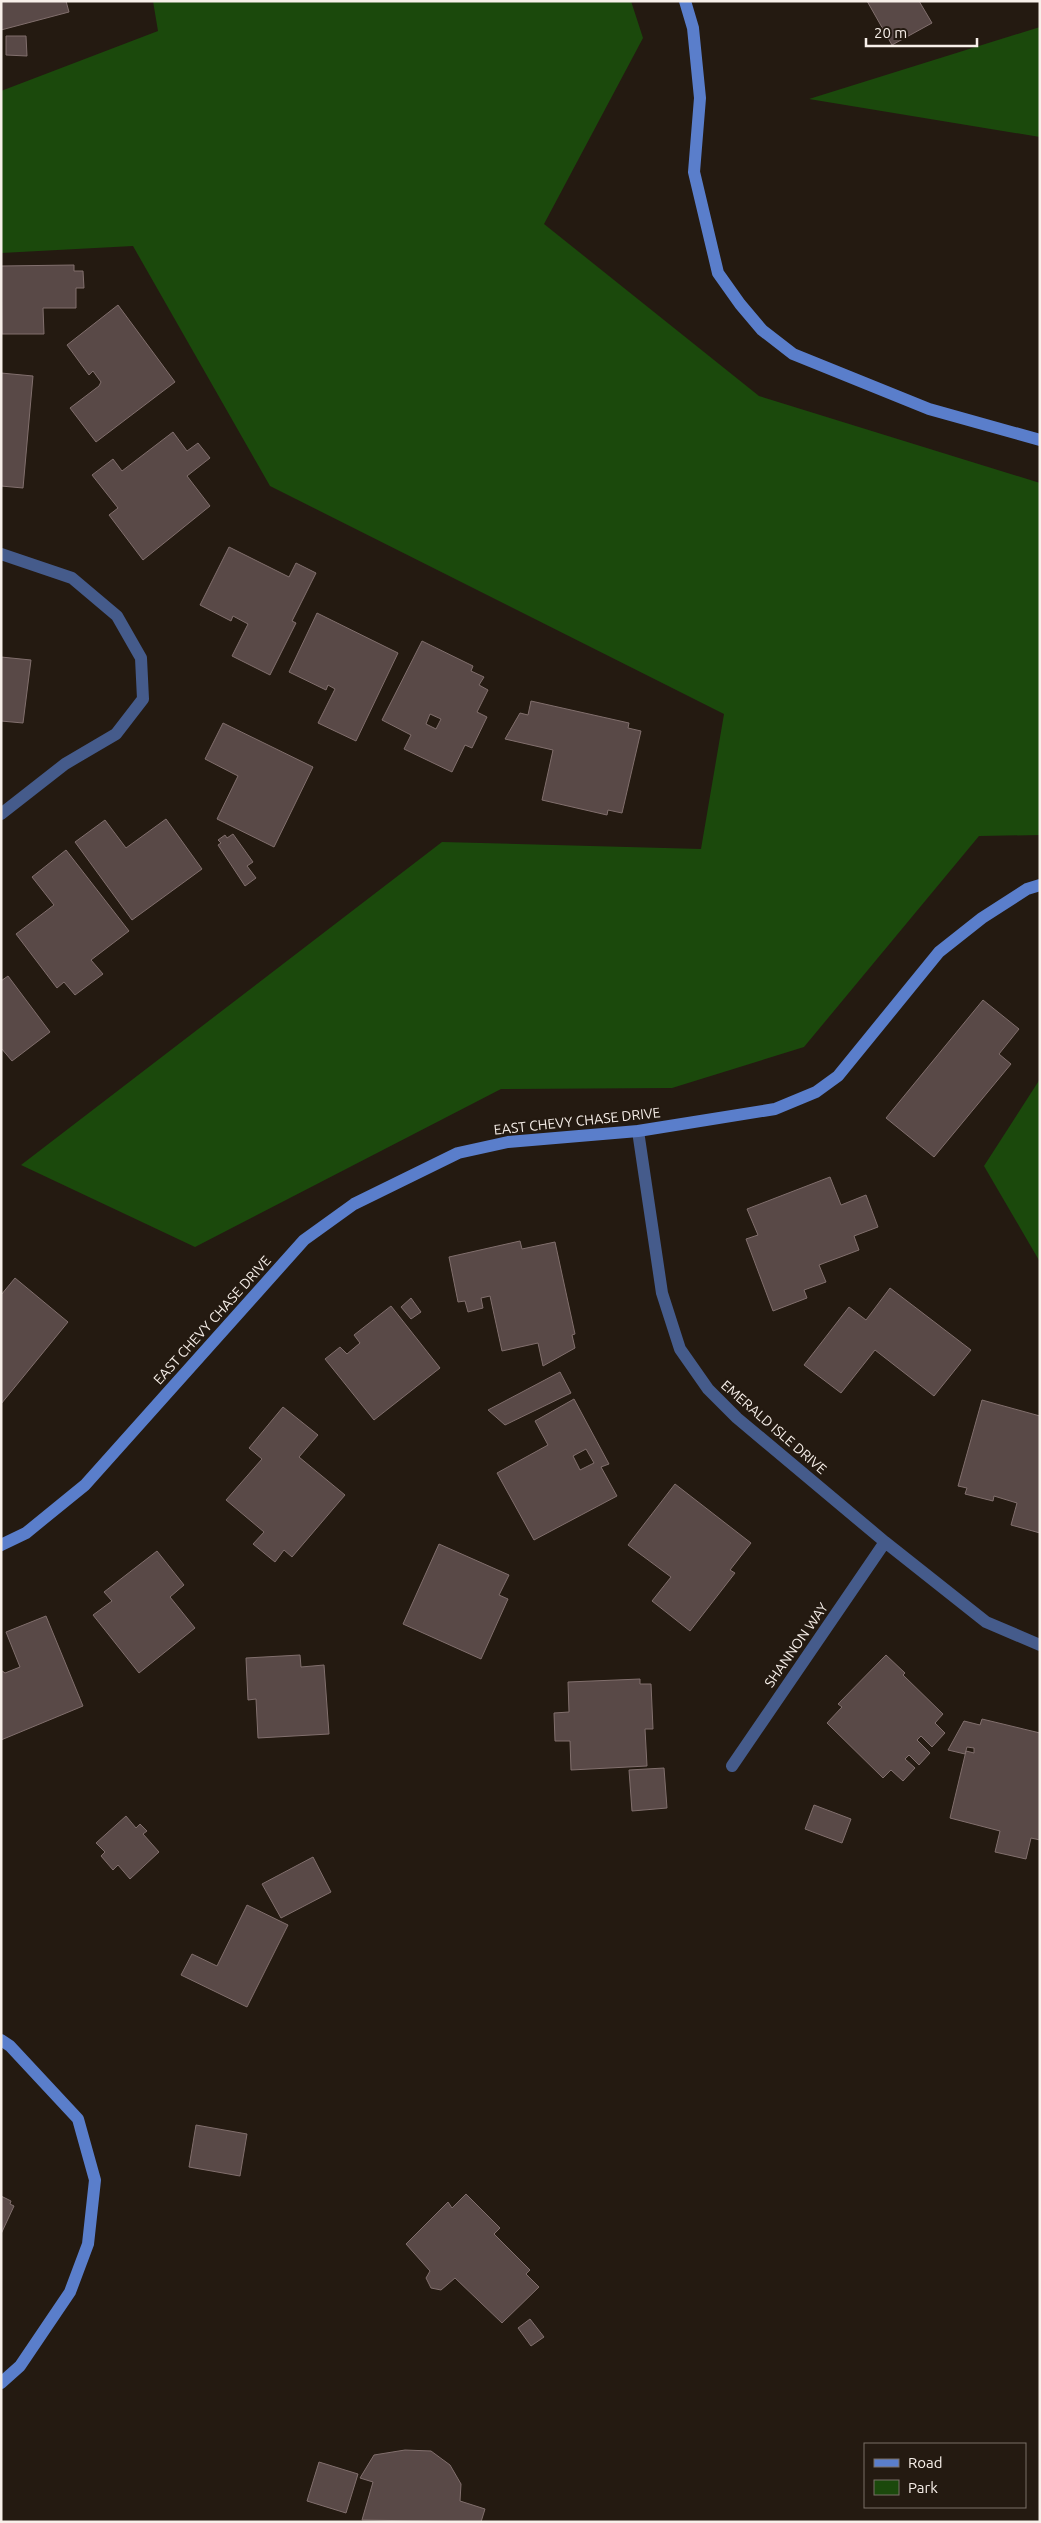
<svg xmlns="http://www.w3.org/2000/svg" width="1041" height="2523" font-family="Ubuntu,sans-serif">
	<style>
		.green { fill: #1b490c }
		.building { fill: #594947; stroke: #816f6d; fill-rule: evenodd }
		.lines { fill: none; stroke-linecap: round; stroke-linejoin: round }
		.street { stroke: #455b8b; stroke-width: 12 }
		.secondary { stroke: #5a7ecb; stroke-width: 12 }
		.labels { text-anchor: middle; stroke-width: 4; stroke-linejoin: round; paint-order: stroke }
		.street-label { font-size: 14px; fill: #f7efe9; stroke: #241a11 }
	</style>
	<rect width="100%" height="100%" fill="#241a11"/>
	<!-- green -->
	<path class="green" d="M 153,1 L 631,1 L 643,38 L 544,224 L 759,396 L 1040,483 L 1040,835 L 979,836 L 804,1047 L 672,1088 L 501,1089 L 195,1247 L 21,1165 L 442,842 L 701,849 L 724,714 L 270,486 L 133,246 L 1,253 L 1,91 L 158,31 Z
		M 1040,27 L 1040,137 L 809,99 Z
		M 1040,1079 L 1040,1262 L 984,1166 Z"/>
	<!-- building -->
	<path class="building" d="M 1,1 L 66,1 L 69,12 L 1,30 Z
		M 867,1 L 919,1 L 932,23 L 892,45 Z
		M 6,36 L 26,36 L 27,56 L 6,55 Z
		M 74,265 L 74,271 L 83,271 L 84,288 L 76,288 L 76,308 L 43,308 L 44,334 L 2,334 L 1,266 Z
		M 118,305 L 175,382 L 96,442 L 70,408 L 99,386 L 101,382 L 93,371 L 89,375 L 67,345 Z
		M 1,373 L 33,376 L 23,488 L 1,486 Z
		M 173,432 L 187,451 L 198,443 L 210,458 L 187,476 L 210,506 L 143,560 L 109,515 L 118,508 L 92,475 L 113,459 L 122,471 Z
		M 229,547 L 289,577 L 296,563 L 316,573 L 292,621 L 296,623 L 270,675 L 232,656 L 248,624 L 233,616 L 231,621 L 200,605 Z
		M 317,613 L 398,653 L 356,741 L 318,723 L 335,689 L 328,685 L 326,690 L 289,672 Z
		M 422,641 L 473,666 L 471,671 L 484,677 L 479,685 L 488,690 L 477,712 L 487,717 L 472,748 L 465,745 L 452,772 L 404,749 L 411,735 L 382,720 ZM 430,714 L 441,719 L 436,729 L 426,724 Z
		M 1,657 L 31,660 L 23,723 L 1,721 Z
		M 531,701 L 629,723 L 628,728 L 641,731 L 622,813 L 608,810 L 607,815 L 542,800 L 553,750 L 505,739 L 520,713 L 528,715 Z
		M 223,723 L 313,767 L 274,847 L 217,819 L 238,776 L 205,759 Z
		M 166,819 L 202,869 L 132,920 L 75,842 L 105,820 L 126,848 Z
		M 233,834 L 253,862 L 247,866 L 256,878 L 245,886 L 218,845 L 221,843 L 218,840 L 225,835 L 227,838 Z
		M 66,850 L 129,931 L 91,960 L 103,974 L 75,995 L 64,982 L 57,988 L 16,934 L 54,905 L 32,877 Z
		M 8,976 L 50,1032 L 12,1061 L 1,1048 L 1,981 Z
		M 983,1000 L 1019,1029 L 999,1054 L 1011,1064 L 934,1157 L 886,1118 Z
		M 830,1177 L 841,1205 L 866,1195 L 878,1227 L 854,1236 L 859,1250 L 819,1265 L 826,1282 L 804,1290 L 807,1298 L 773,1311 L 746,1239 L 758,1235 L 747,1209 Z
		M 520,1241 L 522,1249 L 555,1242 L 575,1334 L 572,1335 L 575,1348 L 543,1366 L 538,1343 L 502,1351 L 490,1296 L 481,1298 L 483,1308 L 468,1312 L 465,1301 L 458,1302 L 449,1257 Z
		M 15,1278 L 68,1322 L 1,1404 L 1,1295 Z
		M 890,1288 L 971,1350 L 934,1396 L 875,1350 L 841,1393 L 804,1365 L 849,1307 L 866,1320 Z
		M 411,1298 L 421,1312 L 411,1319 L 401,1307 Z
		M 391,1306 L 440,1368 L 374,1420 L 325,1359 L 340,1347 L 347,1354 L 360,1343 L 354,1335 Z
		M 560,1372 L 571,1393 L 505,1425 L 488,1410 Z
		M 574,1399 L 609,1464 L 601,1467 L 617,1496 L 534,1540 L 497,1473 L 548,1445 L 535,1421 ZM 586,1449 L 594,1463 L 580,1470 L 573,1456 Z
		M 982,1400 L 1040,1416 L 1040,1533 L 1011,1525 L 1017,1503 L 994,1496 L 993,1501 L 965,1494 L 967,1488 L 958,1486 Z
		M 283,1407 L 318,1435 L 299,1457 L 345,1495 L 292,1557 L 284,1550 L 275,1562 L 253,1544 L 264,1532 L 226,1500 L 262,1459 L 249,1448 Z
		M 675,1484 L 751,1543 L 730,1570 L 735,1573 L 690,1631 L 652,1601 L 671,1577 L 628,1545 Z
		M 439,1544 L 509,1575 L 499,1595 L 508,1599 L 481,1659 L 403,1624 Z
		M 157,1551 L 184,1585 L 170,1597 L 195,1628 L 139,1673 L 93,1615 L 112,1601 L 104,1592 Z
		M 46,1616 L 83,1706 L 1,1740 L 1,1670 L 5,1673 L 20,1667 L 6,1632 Z
		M 300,1655 L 301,1667 L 324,1665 L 329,1734 L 258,1738 L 256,1699 L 248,1700 L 246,1658 Z
		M 886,1655 L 905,1673 L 903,1675 L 943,1714 L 935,1723 L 945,1733 L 932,1747 L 921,1736 L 917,1740 L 930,1753 L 919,1765 L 909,1755 L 905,1759 L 915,1768 L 903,1781 L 891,1770 L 883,1778 L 827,1723 L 842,1707 L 838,1704 Z
		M 640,1679 L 640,1684 L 651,1684 L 653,1729 L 645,1729 L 647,1766 L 571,1770 L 570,1741 L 555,1741 L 554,1713 L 569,1712 L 568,1682 Z
		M 982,1719 L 1040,1733 L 1040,1840 L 1031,1838 L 1026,1859 L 995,1852 L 1000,1831 L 950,1818 L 966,1751 L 974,1753 L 974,1748 L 967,1747 L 965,1754 L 948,1750 L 964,1721 L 980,1725 Z
		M 664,1768 L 667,1808 L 632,1811 L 629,1770 Z
		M 814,1805 L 851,1819 L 842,1843 L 805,1829 Z
		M 126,1816 L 136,1828 L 140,1824 L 147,1831 L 143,1834 L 159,1852 L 130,1879 L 118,1865 L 113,1870 L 101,1856 L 105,1852 L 96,1843 Z
		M 313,1857 L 331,1892 L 281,1918 L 262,1884 Z
		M 247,1905 L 288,1925 L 247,2007 L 181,1975 L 192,1954 L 217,1966 Z
		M 196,2125 L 247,2134 L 240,2176 L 189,2167 Z
		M 466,2194 L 500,2228 L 494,2234 L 530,2270 L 526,2274 L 539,2287 L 502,2323 L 455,2278 L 441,2290 L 431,2288 L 426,2278 L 430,2271 L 406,2244 L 448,2202 L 452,2208 Z
		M 1,2196 L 11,2201 L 10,2204 L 14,2206 L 1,2234 Z
		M 530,2319 L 544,2337 L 531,2346 L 518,2328 Z
		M 405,2450 L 431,2451 L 450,2465 L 461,2484 L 460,2501 L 485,2509 L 481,2522 L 362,2520 L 373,2482 L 360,2478 L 374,2455 Z
		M 319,2462 L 358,2474 L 346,2513 L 307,2501 Z"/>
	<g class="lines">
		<!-- street -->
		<path class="street" d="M 1,554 L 72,578 L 117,616 L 141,658 L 143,699 L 116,734 L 65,764 L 1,814
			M 638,1131 L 662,1293 L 680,1349 L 708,1389 L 737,1418 L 885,1542 L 986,1622 L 1040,1645
			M 732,1766 L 885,1542"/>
		<!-- secondary -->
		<path class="secondary" d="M 685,1 L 693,28 L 700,98 L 694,172 L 718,273 L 740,304 L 762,330 L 793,354 L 929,409 L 1040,440
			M 1,1545 L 26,1533 L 85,1485 L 304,1240 L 354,1204 L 458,1153 L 508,1142 L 638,1131 L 775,1109 L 816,1092 L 838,1076 L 939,952 L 982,918 L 1027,889 L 1040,885
			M 1,2040 L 10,2046 L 78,2119 L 95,2180 L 88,2244 L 70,2292 L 20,2366 L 1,2383"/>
	</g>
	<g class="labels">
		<!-- street labels -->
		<g class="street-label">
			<text transform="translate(577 1121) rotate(-6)" y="5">EAST CHEVY CHASE DRIVE</text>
			<text transform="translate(212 1320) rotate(-48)" y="5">EAST CHEVY CHASE DRIVE</text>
			<text transform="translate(774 1427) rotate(41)" y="5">EMERALD ISLE DRIVE</text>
			<text transform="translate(796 1645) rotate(-55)" y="5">SHANNON WAY</text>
		</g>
	</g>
	<!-- border -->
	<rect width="1041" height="2523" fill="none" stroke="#f7efe9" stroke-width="5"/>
	<!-- legend -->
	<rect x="864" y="2443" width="162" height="65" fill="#241a11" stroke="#786f67"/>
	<rect x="874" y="2459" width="25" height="8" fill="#5a7ecb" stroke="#786f67"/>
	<text x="908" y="2468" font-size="15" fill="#f7efe9">Road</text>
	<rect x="874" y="2480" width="25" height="15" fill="#1b490c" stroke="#786f67"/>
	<text x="908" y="2493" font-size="15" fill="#f7efe9">Park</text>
	<!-- scale -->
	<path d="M866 38v8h111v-8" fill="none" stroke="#f7efe9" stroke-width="2.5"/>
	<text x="874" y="38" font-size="15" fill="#f7efe9" stroke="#241a11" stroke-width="4" paint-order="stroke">20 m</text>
</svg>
